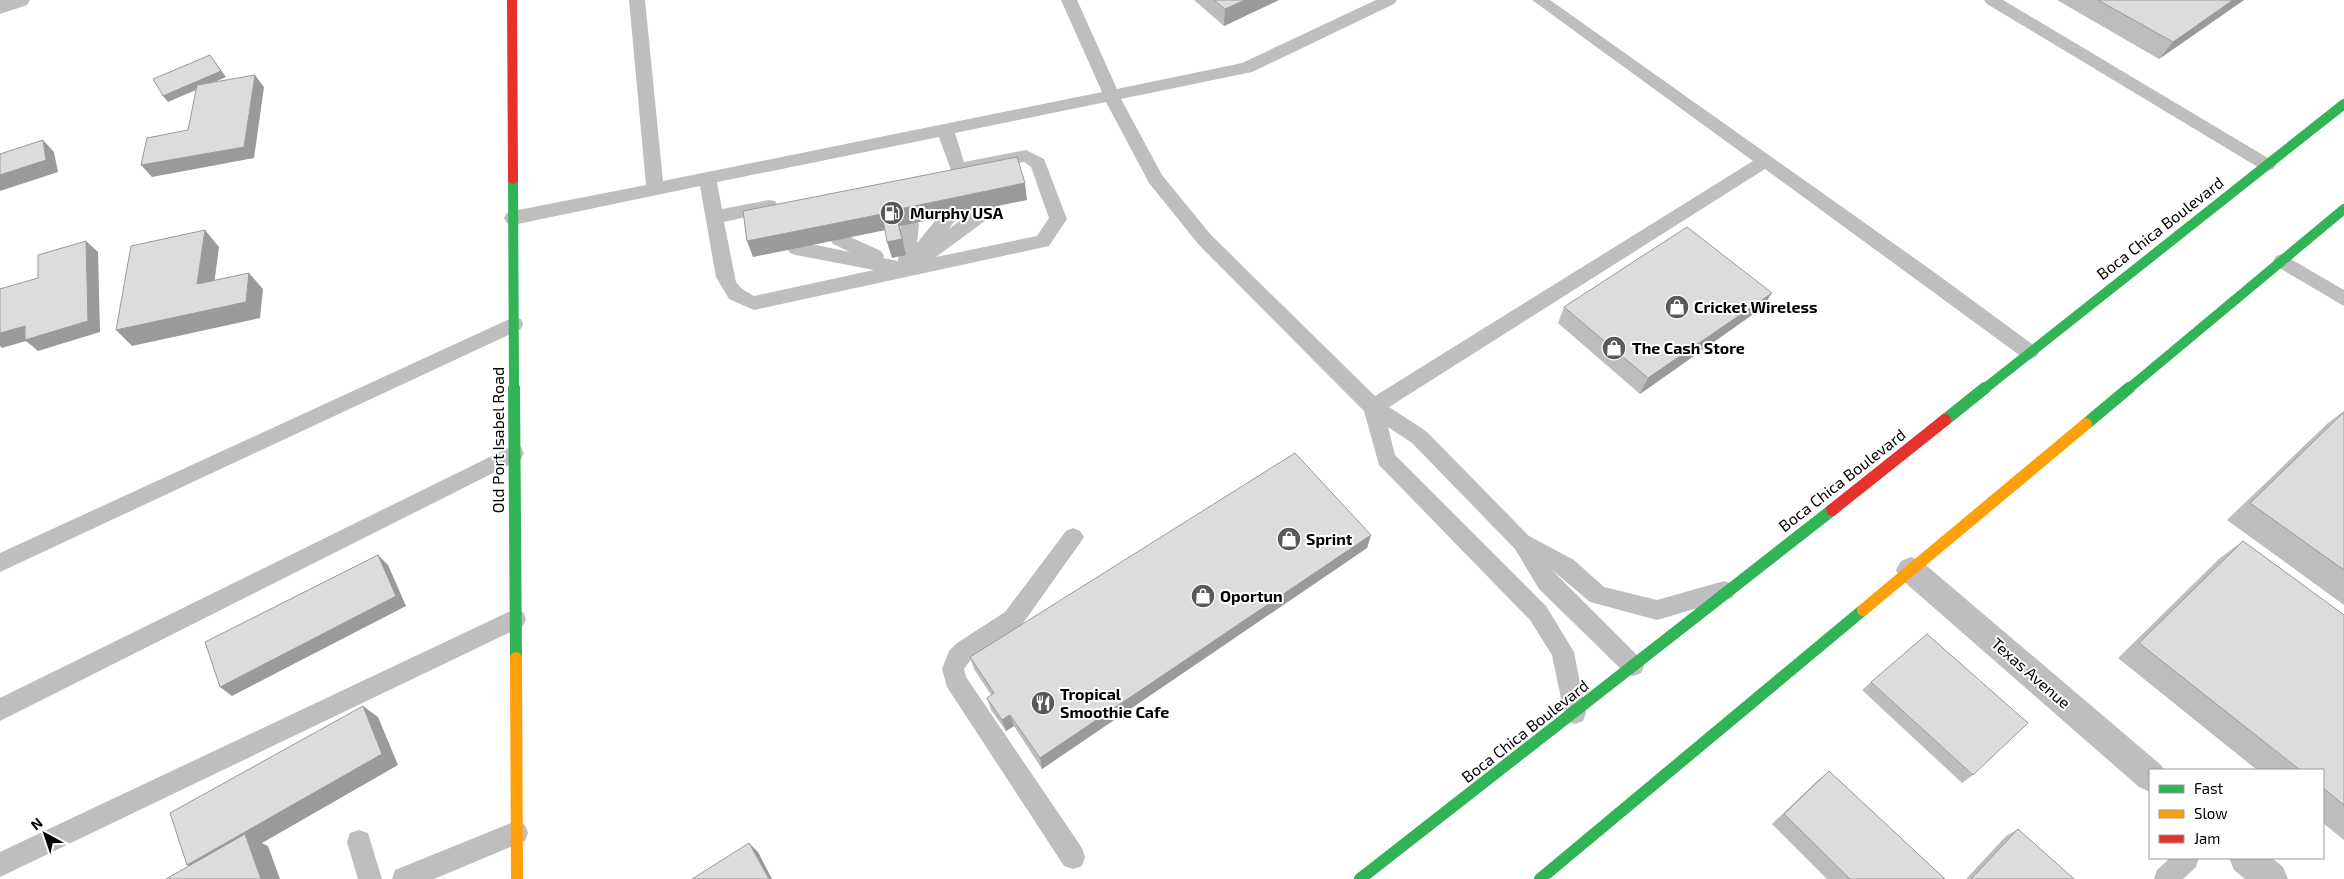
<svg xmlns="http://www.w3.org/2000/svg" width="2344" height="879" font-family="'Exo 2',sans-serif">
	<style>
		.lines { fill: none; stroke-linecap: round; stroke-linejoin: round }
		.lane { fill: #bebebe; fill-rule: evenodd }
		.street { fill: #bebebe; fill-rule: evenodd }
		.fast-far1 { stroke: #30b455; stroke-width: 10 }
		.fast { stroke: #30b455; stroke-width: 12 }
		.slow { stroke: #ff9f0a; stroke-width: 12 }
		.jam-far1 { stroke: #e5322d; stroke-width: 10 }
		.jam { stroke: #e5322d; stroke-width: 12 }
		.wall { fill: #bdbdbd }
		.shaded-wall { fill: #9a9a9a }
		.building { fill: #dcdcdc; stroke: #9a9a9a }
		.labels { text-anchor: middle; stroke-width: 4; stroke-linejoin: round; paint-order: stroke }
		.poi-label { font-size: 16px; font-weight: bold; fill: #000; stroke: #fff; text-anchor: start }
		.street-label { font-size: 16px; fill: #000; stroke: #fff }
	</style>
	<rect width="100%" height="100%" fill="#fff"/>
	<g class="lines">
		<!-- lane -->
		<path class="lane" d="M 629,0 L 645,0 L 663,181 L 1102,92 L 1061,0 L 1077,0 L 1117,89 L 1242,63 L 1376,0 L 1397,0 L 1394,4 L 1252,72 L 1121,99 L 1162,175 L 1211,235 L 1375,396 L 1753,161 L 1532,0 L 1550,0 L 1934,272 L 2036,347 L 2039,352 L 2036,357 L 2029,360 L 2022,357 L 1765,169 L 1389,407 L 1426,431 L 1529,536 L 1574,560 L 1604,587 L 1657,600 L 1724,581 L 1732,584 L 1735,591 L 1732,598 L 1657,620 L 1590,602 L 1551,569 L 1641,659 L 1644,666 L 1641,673 L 1633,676 L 1625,673 L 1539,589 L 1515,549 L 1412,443 L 1388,427 L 1395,455 L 1546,606 L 1574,652 L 1586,713 L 1583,721 L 1575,724 L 1567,721 L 1564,713 L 1552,655 L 1530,620 L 1379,465 L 1364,411 L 1199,245 L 1149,183 L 1106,102 L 955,133 L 964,162 L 1026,150 L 1044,159 L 1067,219 L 1049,246 L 754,310 L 729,299 L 716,277 L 700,186 L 513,225 L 507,223 L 504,218 L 507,213 L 513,211 L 646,185 ZM 939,137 L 952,173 L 958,175 L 1024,162 L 1031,167 L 1049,218 L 1037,236 L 936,257 L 997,212 L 1000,207 L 997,202 L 991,201 L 985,202 L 949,229 L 958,216 L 955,211 L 949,210 L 943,211 L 917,243 L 919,224 L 916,219 L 910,217 L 904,219 L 901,224 L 898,261 L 883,258 L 884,256 L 881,251 L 839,232 L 833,234 L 830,239 L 833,244 L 850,252 L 796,241 L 790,243 L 787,248 L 790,253 L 796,255 L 874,270 L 754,296 L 742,289 L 736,282 L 724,222 L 769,212 L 775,211 L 778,206 L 775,201 L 769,200 L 722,209 L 717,182 Z
			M 1984,0 L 2003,0 L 2273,161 L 2276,165 L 2273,169 L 2267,171 L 2261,169 L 1987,4 Z
			M 2282,254 L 2344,290 L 2344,306 L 2276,266 L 2273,261 L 2276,256 Z
			M 514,317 L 521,319 L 523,324 L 521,329 L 0,572 L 0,553 Z
			M 514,445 L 521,447 L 524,453 L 521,459 L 0,721 L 0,698 Z
			M 1073,528 L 1080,531 L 1084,537 L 1080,543 L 1021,626 L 973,657 L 964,669 L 966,677 L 1082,848 L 1085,857 L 1082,866 L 1073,869 L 1064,866 L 947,687 L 942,669 L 949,651 L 957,643 L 1005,612 L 1066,531 Z
			M 515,609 L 523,612 L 526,619 L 523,626 L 0,877 L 0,852 Z
			M 516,821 L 525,825 L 528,833 L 525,841 L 434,879 L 392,879 L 395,870 Z
			M 359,830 L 368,833 L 382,879 L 358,879 L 347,842 L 350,833 Z
			M 2170,858 L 2199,858 L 2196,867 L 2183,879 L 2154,879 L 2157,870 Z"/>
		<!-- street -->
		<path class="street" d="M 0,0 L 30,0 L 27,5 L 0,14 Z
			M 1911,557 L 1921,561 L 2161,765 L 2164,770 L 2150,770 L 2150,792 L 2139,787 L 1901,579 L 1896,570 L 1901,561 Z
			M 2229,858 L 2272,858 L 2283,867 L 2288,879 L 2245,879 L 2234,870 Z"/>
		<!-- fast-far1 -->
		<path class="fast-far1" d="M 513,179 L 514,390
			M 1983,390 L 2344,104
			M 2127,390 L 2344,209"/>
		<!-- fast -->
		<path class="fast" d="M 514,388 L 516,658
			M 1945,420 L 1985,388
			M 2086,424 L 2129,388
			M 1360,879 L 1832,510
			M 1540,879 L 1863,610"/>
		<!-- slow -->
		<path class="slow" d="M 1863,610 L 2086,424
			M 516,658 L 517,879"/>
		<!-- jam-far1 -->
		<path class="jam-far1" d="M 512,0 L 513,179"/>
		<!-- jam -->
		<path class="jam" d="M 1832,510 L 1945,420"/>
	</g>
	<!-- wall -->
	<path class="wall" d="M 1194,0 L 1279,0 L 1224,26 Z
		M 2057,0 L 2244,0 L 2159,59 Z
		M 1564,307 L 1762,308 L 1640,394 L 1558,323 Z
		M 2344,411 L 2344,605 L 2227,520 L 2328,423 Z
		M 1371,535 L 1367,548 L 1042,769 L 1014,726 L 1006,731 L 991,710 L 987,698 L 991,695 L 974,669 L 970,657 Z
		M 2243,541 L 2344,615 L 2344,840 L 2323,823 L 2323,770 L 2257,770 L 2118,658 L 2220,558 Z
		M 1871,682 L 1973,775 L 1962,783 L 1862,690 Z
		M 1829,771 L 1945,879 L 1827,879 L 1772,824 L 1816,782 Z
		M 2018,829 L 2074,879 L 1966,879 L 2006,836 Z"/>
	<!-- shaded-wall -->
	<path class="shaded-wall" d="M 1245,0 L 1279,0 L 1224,26 L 1225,9 Z
		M 2233,0 L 2244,0 L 2159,59 L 2173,42 Z
		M 210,55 L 226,77 L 168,102 L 163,96 Z
		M 255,75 L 264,87 L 254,158 L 152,177 L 141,165 L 244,147 Z
		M 43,140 L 54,152 L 58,172 L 0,191 L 0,175 Z
		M 1025,183 L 1027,200 L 900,226 L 906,255 L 892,258 L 887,242 L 895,210 Z
		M 882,214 L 886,230 L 753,257 L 747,241 Z
		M 205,230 L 219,247 L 212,300 L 197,284 Z
		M 86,241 L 98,252 L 100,332 L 38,351 L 26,341 L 2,348 L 0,346 L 0,333 L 25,326 Z
		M 249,273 L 263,289 L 260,318 L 132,346 L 116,330 Z
		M 1772,293 L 1762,308 L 1640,394 L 1648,378 Z
		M 1371,535 L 1367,548 L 1042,769 L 1040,758 Z
		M 378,555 L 388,565 L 406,606 L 232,696 L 220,687 Z
		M 363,706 L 378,717 L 398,765 L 262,843 L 268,846 L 280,879 L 261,879 L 207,874 L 187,865 Z
		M 1010,715 L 1014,726 L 1006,731 L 1002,720 Z
		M 749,843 L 758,852 L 772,879 L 769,879 Z"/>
	<!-- building -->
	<path class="building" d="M 1214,0 L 1245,0 L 1225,9 Z
		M 2098,0 L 2233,0 L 2173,42 Z
		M 210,55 L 221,71 L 163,96 L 153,79 Z
		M 255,75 L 244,147 L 141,165 L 147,138 L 188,130 L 197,85 Z
		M 43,140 L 46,160 L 0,175 L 0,154 Z
		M 1017,157 L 1025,183 L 895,210 L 902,239 L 887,242 L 882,214 L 747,241 L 743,211 Z
		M 1687,227 L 1772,293 L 1648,378 L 1564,307 Z
		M 205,230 L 197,284 L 249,273 L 246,302 L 116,330 L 131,246 Z
		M 86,241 L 88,321 L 25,340 L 25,326 L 0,333 L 0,289 L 38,278 L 38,255 Z
		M 2344,412 L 2344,570 L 2250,503 Z
		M 1295,453 L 1371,535 L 1040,758 L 1010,715 L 1002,720 L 987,698 L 994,693 L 970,657 Z
		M 2243,541 L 2344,615 L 2344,805 L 2323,788 L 2323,770 L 2300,770 L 2139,643 Z
		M 378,555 L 396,596 L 220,687 L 205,642 Z
		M 1927,634 L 2028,723 L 1973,775 L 1871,682 Z
		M 363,706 L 382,754 L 187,865 L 170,813 Z
		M 1829,771 L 1945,879 L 1850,879 L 1784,814 Z
		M 2018,829 L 2074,879 L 1971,879 Z
		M 245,834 L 261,879 L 166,879 Z
		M 749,843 L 769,879 L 692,879 Z"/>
	<!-- icons -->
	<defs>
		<g id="fuel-disc" transform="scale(1.25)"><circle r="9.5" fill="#595959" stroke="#fff"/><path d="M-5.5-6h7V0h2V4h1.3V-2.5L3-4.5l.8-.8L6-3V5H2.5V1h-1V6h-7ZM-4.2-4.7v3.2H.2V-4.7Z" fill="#fff"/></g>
		<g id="shop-disc" transform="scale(1.25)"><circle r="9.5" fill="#595959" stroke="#fff"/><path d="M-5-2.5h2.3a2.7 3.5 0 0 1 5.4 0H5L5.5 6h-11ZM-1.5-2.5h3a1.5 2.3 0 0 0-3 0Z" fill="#fff"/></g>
		<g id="restaurant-disc" transform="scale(1.25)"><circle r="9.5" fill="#595959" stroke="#fff"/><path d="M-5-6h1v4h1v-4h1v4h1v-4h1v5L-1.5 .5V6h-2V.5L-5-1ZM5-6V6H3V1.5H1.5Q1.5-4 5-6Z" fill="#fff"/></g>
	</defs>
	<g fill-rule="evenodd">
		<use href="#fuel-disc" x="892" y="213"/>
		<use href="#shop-disc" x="1677" y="307"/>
		<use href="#shop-disc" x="1614" y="348"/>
		<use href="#shop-disc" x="1289" y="539"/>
		<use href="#shop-disc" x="1203" y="596"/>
		<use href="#restaurant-disc" x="1043" y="703"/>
	</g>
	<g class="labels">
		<!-- poi labels -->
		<g class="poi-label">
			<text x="910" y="219">Murphy USA</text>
			<text x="1694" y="313">Cricket Wireless</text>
			<text x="1632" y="354">The Cash Store</text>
			<text x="1306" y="545">Sprint</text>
			<text x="1220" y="602">Oportun</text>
			<text x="1060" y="700">Tropical<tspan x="1060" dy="18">Smoothie Cafe</tspan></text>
		</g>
		<!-- street labels -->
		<g class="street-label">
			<text transform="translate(2160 228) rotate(-38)" y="6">Boca Chica Boulevard</text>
			<text transform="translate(498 440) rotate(-90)" y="6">Old Port Isabel Road</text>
			<text transform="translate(1842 480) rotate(-38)" y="6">Boca Chica Boulevard</text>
			<text transform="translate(2031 673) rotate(41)" y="6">Texas Avenue</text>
			<text transform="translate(1525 731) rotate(-38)" y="6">Boca Chica Boulevard</text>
		</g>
	</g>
	<!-- legend -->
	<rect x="2149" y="769" width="175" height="90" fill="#ffffff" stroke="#999999"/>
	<rect x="2159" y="785" width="25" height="8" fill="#30b455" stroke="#999999"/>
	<text x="2194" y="794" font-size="15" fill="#000000">Fast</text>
	<rect x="2159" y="810" width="25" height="8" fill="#ff9f0a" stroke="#999999"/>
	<text x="2194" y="819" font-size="15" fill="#000000">Slow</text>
	<rect x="2159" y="835" width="25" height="8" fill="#e5322d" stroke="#999999"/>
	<text x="2194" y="844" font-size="15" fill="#000000">Jam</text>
	<!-- north arrow -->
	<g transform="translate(45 834) rotate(320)" stroke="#ffffff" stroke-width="4" paint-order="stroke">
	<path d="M0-4L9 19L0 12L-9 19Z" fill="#000000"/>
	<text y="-8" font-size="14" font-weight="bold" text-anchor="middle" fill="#000000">N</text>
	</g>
</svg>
